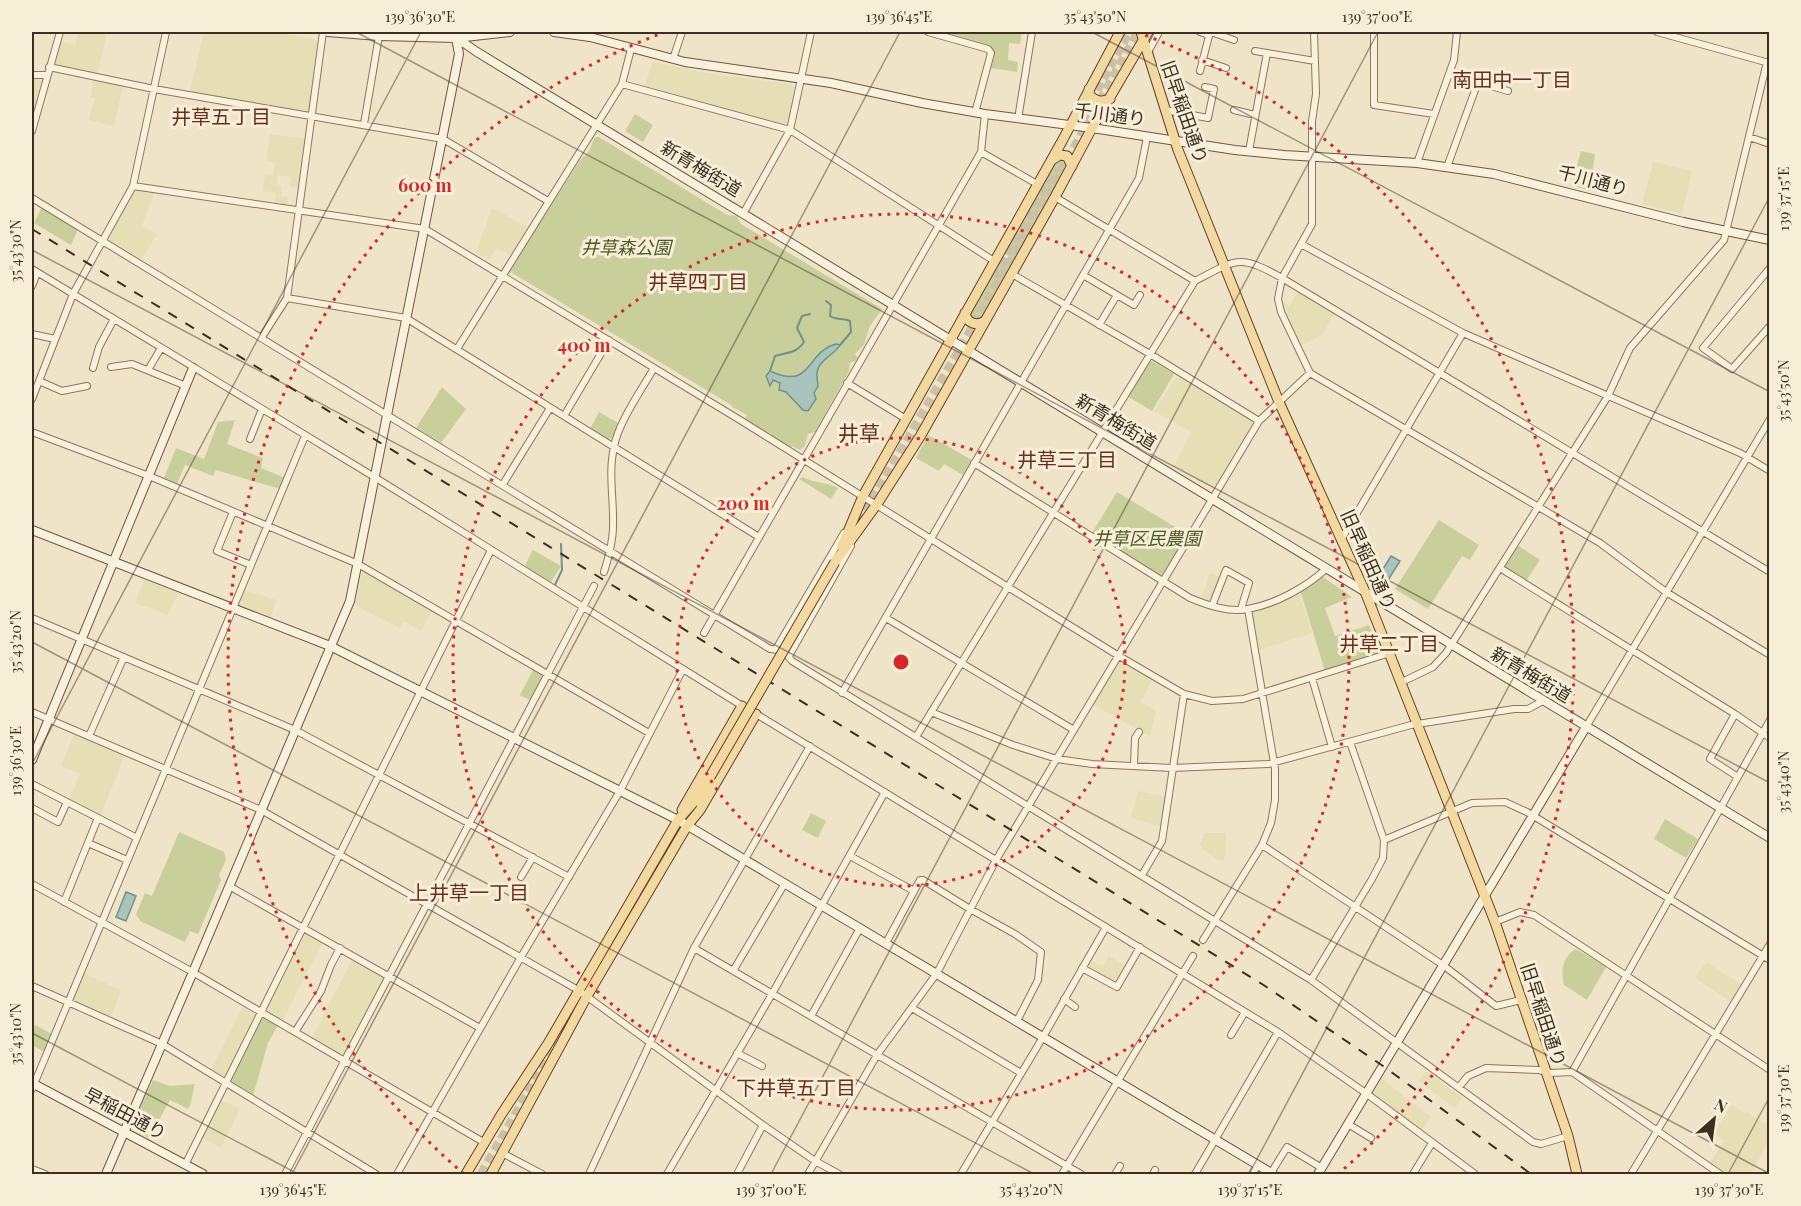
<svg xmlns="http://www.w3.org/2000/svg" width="1801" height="1206" font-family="'Playfair Display','Noto Sans JP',serif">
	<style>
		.farmland { fill: #e6deb5 }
		.green { fill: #c9cf9b }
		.water { fill: #a9c4bc; stroke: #6f938a; stroke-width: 1.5 }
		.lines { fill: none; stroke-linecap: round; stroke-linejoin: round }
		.stream { stroke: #6f938a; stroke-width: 2 }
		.primary-tunnel { stroke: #ccc0a6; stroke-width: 9; stroke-dasharray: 9 4.5; stroke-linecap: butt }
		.street-casing { stroke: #8d765c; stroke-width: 8 }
		.secondary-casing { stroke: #6f573f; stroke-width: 10 }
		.primary-casing { stroke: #5b4430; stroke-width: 11 }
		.street { stroke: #faf1dc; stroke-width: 6 }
		.secondary { stroke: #faf1dc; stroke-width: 8 }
		.primary { stroke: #f3d9a0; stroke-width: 9 }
		.rail { stroke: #3d2e20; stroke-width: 2; stroke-dasharray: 10 10; stroke-linecap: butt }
		.primary-bridge-casing { stroke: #5b4430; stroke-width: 11; stroke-linecap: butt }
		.primary-bridge { stroke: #f3d9a0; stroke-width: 9 }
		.ticks { fill: none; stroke: #3d2e20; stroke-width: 1.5; stroke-opacity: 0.45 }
		.ring { fill: none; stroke: #d62828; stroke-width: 3; stroke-dasharray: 3 6 }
		.labels { text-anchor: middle; stroke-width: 6; stroke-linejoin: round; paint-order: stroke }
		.street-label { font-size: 18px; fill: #3d2e20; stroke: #f7eed8 }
		.park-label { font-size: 18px; font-style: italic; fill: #4d5a26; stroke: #f7eed8 }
		.neighbourhood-label { font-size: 20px; fill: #6b2e1e; stroke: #f7eed8 }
		.quarter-label { font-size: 21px; fill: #6b2e1e; stroke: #f7eed8 }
		.centre { fill: #d62828; stroke: #f7eed8; stroke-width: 3 }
		.ring-label { font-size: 18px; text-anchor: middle; font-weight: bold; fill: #d62828; stroke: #f7eed8; stroke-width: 6; stroke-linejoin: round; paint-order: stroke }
		.neatline { fill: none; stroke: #3d2e20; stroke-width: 2 }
		.ticks-label { font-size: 15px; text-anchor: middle; fill: #3d2e20 }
	</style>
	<rect width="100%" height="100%" fill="#f0e4c8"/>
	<!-- farmland -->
	<path class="farmland" d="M 78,32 L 107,32 L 98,73 L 55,64 L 60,42 L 75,45 Z
		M 204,32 L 274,32 L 315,39 L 317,43 L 309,112 L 202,97 L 190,90 Z
		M 652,62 L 705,73 L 791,84 L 794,87 L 788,123 L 785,126 L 645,86 Z
		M 32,77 L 43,78 L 32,120 Z
		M 93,79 L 123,86 L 114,126 L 89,120 L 95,98 L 91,97 Z
		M 270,134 L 306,139 L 299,188 L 290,186 L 291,177 L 278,175 L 277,185 L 282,186 L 281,196 L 288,197 L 287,205 L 275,203 L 276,193 L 263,191 L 265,175 L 273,176 L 275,163 L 266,161 Z
		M 1653,162 L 1692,171 L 1682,214 L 1642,204 Z
		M 134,190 L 154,193 L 142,226 L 157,234 L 142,259 L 107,239 Z
		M 492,208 L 528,227 L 510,255 L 497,248 L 489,260 L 476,252 Z
		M 1298,292 L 1335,313 L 1322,335 L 1300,346 L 1287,320 L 1282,302 L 1289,306 Z
		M 1177,376 L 1251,419 L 1253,425 L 1217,484 L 1209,486 L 1174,466 L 1191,432 L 1154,411 Z
		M 363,568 L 434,608 L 421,631 L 404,621 L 400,628 L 354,605 Z
		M 1210,573 L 1220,577 L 1212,600 L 1208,601 L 1201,599 Z
		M 144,580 L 179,593 L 168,615 L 135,603 Z
		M 245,590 L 276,600 L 271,618 L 240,607 L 239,604 Z
		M 1299,592 L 1312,633 L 1259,650 L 1252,613 L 1255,610 Z
		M 1119,658 L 1153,678 L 1141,702 L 1156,711 L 1150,736 L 1092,704 Z
		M 74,734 L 125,755 L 100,817 L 69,800 L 80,774 L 61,766 Z
		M 1138,791 L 1166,797 L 1161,825 L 1158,826 L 1131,818 Z
		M 1205,833 L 1226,833 L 1226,853 L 1223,861 L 1217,859 L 1203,849 L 1200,844 Z
		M 306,931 L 323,942 L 283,1020 L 266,1011 Z
		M 1109,956 L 1125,965 L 1115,982 L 1112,982 L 1090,969 L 1089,965 L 1092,961 L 1103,966 Z
		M 353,958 L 383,976 L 383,980 L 346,1052 L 339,1055 L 312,1038 Z
		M 1707,963 L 1740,984 L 1731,1002 L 1695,978 L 1704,964 Z
		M 83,973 L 121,990 L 111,1017 L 72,1000 Z
		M 243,1006 L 255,1014 L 225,1077 L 211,1069 Z
		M 1426,1071 L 1462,1098 L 1455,1108 L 1419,1081 Z
		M 1381,1078 L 1431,1117 L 1423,1129 L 1419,1130 L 1373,1094 Z
		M 221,1100 L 240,1109 L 221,1148 L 202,1137 Z
		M 1732,1105 L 1745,1114 L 1747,1112 L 1769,1126 L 1769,1140 L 1751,1174 L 1727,1174 L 1710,1163 L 1724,1141 L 1714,1134 Z"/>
	<!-- green -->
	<path class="green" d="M 952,32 L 1022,32 L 1020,44 L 1009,43 L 1008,60 L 1018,62 L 1017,72 L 990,68 L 993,51 L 951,36 Z
		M 635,114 L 653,125 L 643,142 L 625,131 Z
		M 595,137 L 599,137 L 727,215 L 737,216 L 741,224 L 882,309 L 870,326 L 864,345 L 855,354 L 858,358 L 856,361 L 850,363 L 849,371 L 815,432 L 808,434 L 805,446 L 800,450 L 792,446 L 789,448 L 778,443 L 770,433 L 764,433 L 745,418 L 747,415 L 732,407 L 731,405 L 509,271 L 580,160 L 589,151 Z
		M 1581,151 L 1595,154 L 1590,191 L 1572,185 Z
		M 1065,159 L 1068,167 L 1017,261 L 1002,252 L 1032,198 L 1043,185 L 1057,160 Z
		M 42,207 L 78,229 L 71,245 L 34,223 Z
		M 999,259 L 1013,267 L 981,318 L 975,320 L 969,316 L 969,311 Z
		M 1148,361 L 1152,361 L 1174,374 L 1152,411 L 1127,396 Z
		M 442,387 L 466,409 L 441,443 L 416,428 Z
		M 599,412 L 618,423 L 612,438 L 608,440 L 590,429 Z
		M 235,420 L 227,444 L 263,458 L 261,468 L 285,478 L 280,489 L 216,470 L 213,476 L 185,465 L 177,484 L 164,478 L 176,448 L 204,459 L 218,422 Z
		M 928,435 L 972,460 L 963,475 L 944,464 L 939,471 L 916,458 Z
		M 803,477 C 814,483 826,482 838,488 L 831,499 L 799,479 Z
		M 1117,492 L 1187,534 L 1163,574 L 1159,575 L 1092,533 Z
		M 1439,520 L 1479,545 L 1470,560 L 1462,556 L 1428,609 L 1395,589 Z
		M 1517,545 L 1540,560 L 1526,581 L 1504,567 Z
		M 533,550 L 561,566 L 551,582 L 524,567 Z
		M 1323,577 L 1352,597 L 1325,608 L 1335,636 L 1369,625 L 1381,653 L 1325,671 L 1300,590 Z
		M 533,670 L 541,674 L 542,680 L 531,701 L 520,695 Z
		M 811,813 L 826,821 L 818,838 L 802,830 Z
		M 1665,819 L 1698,839 L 1686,858 L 1654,839 Z
		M 179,832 L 224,852 L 226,860 L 219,875 L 221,880 L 198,934 L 190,931 L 185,942 L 140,921 L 136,914 L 145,893 L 152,896 Z
		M 1576,949 L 1606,967 L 1587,1000 L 1564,985 C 1560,971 1563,956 1576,949 Z
		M 263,1016 L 278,1025 L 268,1043 L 253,1096 L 231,1083 L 231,1080 Z
		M 35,1025 L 52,1034 L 44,1052 L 32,1045 L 32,1034 Z
		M 153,1080 L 170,1086 L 195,1084 C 192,1092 193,1102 188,1109 L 170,1100 L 149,1138 L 137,1132 L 133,1123 Z"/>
	<!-- water -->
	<path class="water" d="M 836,344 L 840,345 C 834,356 816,360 817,376 C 817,380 818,383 818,386 L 814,393 L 816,399 L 808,411 L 803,410 L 786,392 L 779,390 L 780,383 L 773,380 L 770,386 L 766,376 L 770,371 C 813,391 805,352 836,344 Z
		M 1391,556 L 1400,561 L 1385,585 L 1376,580 Z
		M 126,892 L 136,896 L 126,921 L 116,917 Z"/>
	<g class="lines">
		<!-- stream -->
		<path class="stream" d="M 826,301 L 831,305 L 830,316 C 836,320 843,318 850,321 L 851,332 L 840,345
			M 770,371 L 775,356 C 787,352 796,354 804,342 L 797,328 L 802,316 L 810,314
			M 554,587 L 562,570 L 561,544"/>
		<!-- primary-tunnel -->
		<path class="primary-tunnel" d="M 1084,114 L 1129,32
			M 994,277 L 1055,168
			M 859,523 L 1035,219 L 1138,32
			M 685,824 L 701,797
			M 481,1174 L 563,1032"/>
		<!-- street casing -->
		<g class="street-casing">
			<path id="street" d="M 928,32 L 988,49 L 991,53 L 975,113
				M 1200,32 L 1209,35
				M 1211,32 L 1234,40
				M 1314,32 L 1316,94 L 1312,121 L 1312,224 L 1282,278 L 1278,299 L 1281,312 L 1310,373 L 1600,543 L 1666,592 L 1770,655
				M 1374,32 L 1374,105 L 1434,114
				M 1657,32 L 1769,63
				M 1255,51 L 1315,61
				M 1148,52 L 1159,32
				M 673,59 L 682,32
				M 1202,60 L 1226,68
				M 49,67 L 154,89 L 443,139 L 548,201
				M 1200,71 L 1210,32
				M 1449,74 L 1508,91
				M 32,75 L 47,75
				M 622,84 L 790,130 L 994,261
				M 1165,110 L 1208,118 L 1214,89 L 1205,87
				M 1234,110 L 1255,115
				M 1018,119 L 1032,32
				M 364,124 L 379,36
				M 32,131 L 60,32
				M 1749,137 L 1770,144
				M 1249,151 L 1267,53
				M 981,152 L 1037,184
				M 1417,163 L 1454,60 L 1457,32
				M 1447,167 L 1478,82
				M 133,186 L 425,229 L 740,420 L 1114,653 L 1184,694 L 1212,701 L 1243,699 L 1390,653
				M 1055,197 L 1195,281
				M 32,198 L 770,649 C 779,649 787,654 792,661 L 1311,980 L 1533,1142 L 1541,1144 L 1568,1136
				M 743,214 L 790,130 L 811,32
				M 1301,244 L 1463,333 L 1740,453 L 1770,471
				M 1770,268 L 1703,348 L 1732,369 L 1770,326
				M 32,269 L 376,478 L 744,707
				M 1012,274 L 1150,354 L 1259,421
				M 1083,275 L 1134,305 L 1140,295
				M 32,286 L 37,273
				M 287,298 L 406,318 L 759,537
				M 1099,325 L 1117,295
				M 32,334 L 55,339
				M 262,337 L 287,298 L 323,32
				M 457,349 L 622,84 L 631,49
				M 111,367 L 132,364 L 186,386
				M 93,368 L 99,347 L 114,319
				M 148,370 L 161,348
				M 39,381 L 62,391 L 87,386
				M 847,383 L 906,419
				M 32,399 L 73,294 L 133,186 L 166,32
				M 564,416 L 609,340
				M 32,432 L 149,476 L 358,564 L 649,733
				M 250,439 L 262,409
				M 974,463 L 1190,598 C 1207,605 1229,613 1248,609 C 1276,604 1306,587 1326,569
				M 503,484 L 550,408
				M 233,512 L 217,551 L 251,565
				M 1341,540 L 1463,333
				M 1500,568 L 1735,714 L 1770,738
				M 604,572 C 609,556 613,542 613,526 C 614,500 608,473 614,447 C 618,423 642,389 654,368
				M 1212,606 L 1226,570 L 1249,583 L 1241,609
				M 32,618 L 295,730 L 569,877
				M 886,618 L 1074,730
				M 704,633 L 981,152 L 985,114
				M 776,649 L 844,533
				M 789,656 L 851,546
				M 1312,678 L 1332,747
				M 1402,682 L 1433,667 L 1446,653 L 1608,396 L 1630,348 L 1724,240 L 1767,62
				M 842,693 L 1139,178 L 1147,137
				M 32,712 L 261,810 L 578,990 L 763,1125 L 815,1161 L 839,1174
				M 753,712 L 1278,1032 L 1367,1094 L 1475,1174
				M 931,712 L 1013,745 L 1057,759 L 1092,764 L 1172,768 L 1268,764 L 1411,725 L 1514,709 L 1528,709 L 1543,701
				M 1735,714 L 1710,759 L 1738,777
				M 1586,727 L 1770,419
				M 89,736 L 124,657
				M 916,737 L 1195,281 C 1237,259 1239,254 1282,278 L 1770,572
				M 1134,766 L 1135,738 L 1139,732
				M 32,784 L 137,838
				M 32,808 L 58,822 L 67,802
				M 1384,840 L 1472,803 L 1505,802 L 1527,812 L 1770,960
				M 88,843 L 127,860
				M 1262,845 L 1443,965 L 1496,1006 L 1521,1000
				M 850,856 L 914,891
				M 1142,875 L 1162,841 L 1184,694
				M 521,877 L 533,857
				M 32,884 L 189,970 L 485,1143
				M 229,886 L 480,1028
				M 64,902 L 98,818
				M 1495,922 L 1520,912 L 1534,915 L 1770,1070
				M 1203,940 L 1262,845 L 1271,823 L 1275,800 L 1275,769 L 1248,609
				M 886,943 L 920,880 L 923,880 L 970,909 L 1015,934 L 1041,952 L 1038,980 L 1017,1021
				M 694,948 L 1081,1174
				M 1082,968 L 1117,987 L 1140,947
				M 733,971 L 785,883
				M 1311,980 L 1372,879 L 1383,858 L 1384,840 L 1350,742
				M 32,986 L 162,1044 L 376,1174
				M 1064,999 L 1075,1007
				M 912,1008 L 1021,1073
				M 811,1016 L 860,928
				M 295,1032 L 321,991 L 331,965 L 340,948
				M 1231,1035 L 1245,1012
				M 737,1053 L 762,1066
				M 1572,1072 L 1770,720
				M 1459,1087 L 1468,1076 L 1486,1068 L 1539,1070 L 1551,1073 L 1572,1072 L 1720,1174
				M 32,1089 L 305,436
				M 1348,1124 L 1371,1138
				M 504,1154 L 542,1174
				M 185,1165 L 491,550
				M 32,1169 L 45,1174
				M 1271,1173 L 1287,1147 L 1322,1168
				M 285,1174 L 594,586
				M 397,1174 L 521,957 L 620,791 L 683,669
				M 589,1174 L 694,948 L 810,746
				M 667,1174 L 772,994 L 885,792
				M 737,1174 L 763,1125
				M 808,1174 L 877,1055 L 937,973 L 996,860 L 1259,421 L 1310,373
				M 961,1174 L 1043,1037 L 1106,927
				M 1062,1174 L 1193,956
				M 1115,1174 L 1120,1166
				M 1153,1174 L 1155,1170
				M 1195,1174 L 1278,1032
				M 1252,1174 L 1258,1165
				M 1413,1174 L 1432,1143
				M 1631,1174 L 1770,944"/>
		</g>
		<!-- secondary casing -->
		<g class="secondary-casing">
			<path id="secondary" d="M 328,32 L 379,36 L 456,38 L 510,32
				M 448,32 L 477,52 L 1770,838
				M 554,32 L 590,37 L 685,62 L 831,83 L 922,103 L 985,114 L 1092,128 L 1235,150 L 1284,155 L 1417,163 L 1494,174 L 1683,222 L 1770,240
				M 32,530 L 330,646 L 678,820 L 1273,1174
				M 32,760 L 193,368
				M 32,1083 L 203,1174
				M 106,1174 L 193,972 L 350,601 L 459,54 L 456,38
				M 1318,1174 L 1586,727"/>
		</g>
		<!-- primary casing -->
		<g class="primary-casing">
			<path id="primary" d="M 1141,32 L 1178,150 L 1279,402 L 1366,594 L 1495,922 L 1568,1136 L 1577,1174
				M 1089,89 L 1090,96 C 1097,102 1102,102 1110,99
				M 1053,159 L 1060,155 L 1067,156 L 1072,166
				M 965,313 C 967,324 977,326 985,321
				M 842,546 L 863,496 L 1061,143 L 1120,32
				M 835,562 L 877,504 L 921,435 L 1055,197 L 1092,128 L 1148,32
				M 697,801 L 710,777
				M 682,810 L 742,706
				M 466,1174 L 501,1115 L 549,1042 L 678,820 L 699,796
				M 491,1174 L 587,996 L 687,826 L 700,810 L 756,714"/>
		</g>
		<!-- street -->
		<use href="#street" class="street"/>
		<!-- secondary -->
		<use href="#secondary" class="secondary"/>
		<!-- primary -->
		<use href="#primary" class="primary"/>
		<!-- rail -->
		<path class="rail" d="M 32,229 L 1262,984 L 1383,1066 L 1531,1174"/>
		<!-- primary-bridge casing -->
		<g class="primary-bridge-casing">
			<path id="primary-bridge" d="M 710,777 L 835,562"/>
		</g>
		<!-- primary-bridge -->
		<use href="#primary-bridge" class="primary-bridge"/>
	</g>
	<!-- ticks -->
	<path class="ticks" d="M 356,32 L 1770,783M 1092,32 L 1770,392M 32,250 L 1770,1174M 32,642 L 1034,1174M 32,764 L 421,32M 32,1033 L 298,1174M 292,1174 L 900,32M 771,1174 L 1378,32M 1249,1174 L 1770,196M 1728,1174 L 1770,1096"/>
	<!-- distance rings -->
	<g class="ring">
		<circle cx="901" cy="662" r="224"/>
		<circle cx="901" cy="662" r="448"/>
		<path d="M464 1174A673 673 0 0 1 665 32M1137 32A673 673 0 0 1 1338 1174"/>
	</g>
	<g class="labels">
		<!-- street labels -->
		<g class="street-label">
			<text transform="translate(1184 112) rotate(71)" y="6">旧早稲田通り</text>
			<text transform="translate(1110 115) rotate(8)" y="6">千川通り</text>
			<text transform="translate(701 169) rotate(31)" y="6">新青梅街道</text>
			<text transform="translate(1593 181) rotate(15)" y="6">千川通り</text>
			<text transform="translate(1116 422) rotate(31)" y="6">新青梅街道</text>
			<text transform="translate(1368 560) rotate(66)" y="6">旧早稲田通り</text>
			<text transform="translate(1531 675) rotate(31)" y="6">新青梅街道</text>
			<text transform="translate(1543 1015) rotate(72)" y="6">旧早稲田通り</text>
			<text transform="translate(125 1114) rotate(28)" y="6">早稲田通り</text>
		</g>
		<!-- park labels -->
		<g class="park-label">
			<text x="626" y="254">井草森公園</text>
			<text x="1147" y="545">井草区民農園</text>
		</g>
		<!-- neighbourhood labels -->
		<g class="neighbourhood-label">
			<text x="1512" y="87">南田中一丁目</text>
			<text x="221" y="124">井草五丁目</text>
			<text x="698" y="289">井草四丁目</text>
			<text x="1067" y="467">井草三丁目</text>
			<text x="1389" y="651">井草二丁目</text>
			<text x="469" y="900">上井草一丁目</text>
			<text x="796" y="1095">下井草五丁目</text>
		</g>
		<!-- quarter labels -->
		<g class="quarter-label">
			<text x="859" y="441">井草</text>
		</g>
	</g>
	<circle cx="901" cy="662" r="9" class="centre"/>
	<g class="ring-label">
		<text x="425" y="192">600 m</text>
		<text x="584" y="352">400 m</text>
		<text x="743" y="510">200 m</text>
	</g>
	<!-- border -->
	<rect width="1801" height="1206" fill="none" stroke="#f7eed8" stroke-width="66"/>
	<!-- north arrow -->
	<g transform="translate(1714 1119) rotate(28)" stroke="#f7eed8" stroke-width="4.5" paint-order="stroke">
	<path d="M0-4.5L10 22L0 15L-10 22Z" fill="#3d2e20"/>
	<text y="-9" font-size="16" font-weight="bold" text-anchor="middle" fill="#3d2e20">N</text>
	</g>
	<rect x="33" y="33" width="1735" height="1140" class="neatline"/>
	<g class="ticks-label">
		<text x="420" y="22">139°36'30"E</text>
		<text x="899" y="22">139°36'45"E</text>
		<text x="1095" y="22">35°43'50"N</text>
		<text x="1377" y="22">139°37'00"E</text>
		<text transform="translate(1784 199) rotate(-90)" y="5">139°37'15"E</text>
		<text transform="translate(16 251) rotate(-90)" y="5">35°43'30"N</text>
		<text transform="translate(1784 391) rotate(-90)" y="5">35°43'50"N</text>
		<text transform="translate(16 642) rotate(-90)" y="5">35°43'20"N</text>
		<text transform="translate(16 761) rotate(-90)" y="5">139°36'30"E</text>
		<text transform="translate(1784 782) rotate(-90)" y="5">35°43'40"N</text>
		<text transform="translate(16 1034) rotate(-90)" y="5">35°43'10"N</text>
		<text transform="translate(1784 1099) rotate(-90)" y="5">139°37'30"E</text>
		<text x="293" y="1195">139°36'45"E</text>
		<text x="771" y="1195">139°37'00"E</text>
		<text x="1031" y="1195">35°43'20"N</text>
		<text x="1250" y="1195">139°37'15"E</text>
		<text x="1729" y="1195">139°37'30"E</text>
	</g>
</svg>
